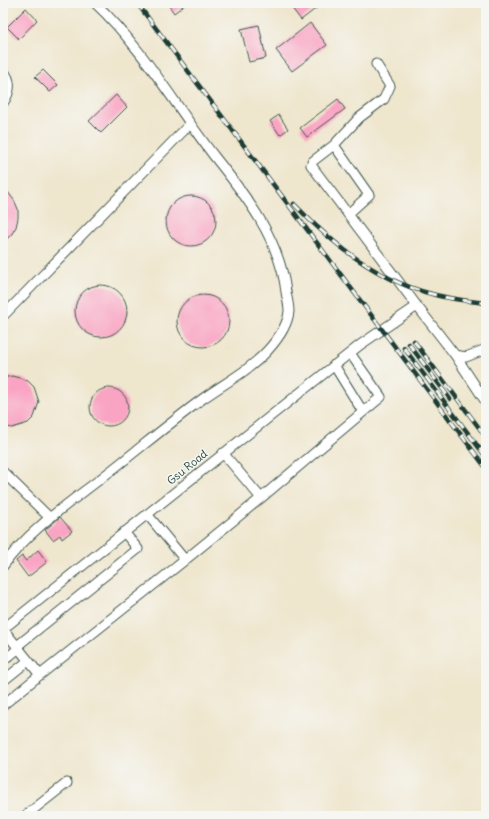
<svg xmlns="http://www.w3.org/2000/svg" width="489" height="819" font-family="Delius,sans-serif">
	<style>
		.building { fill: #f9a4c3 }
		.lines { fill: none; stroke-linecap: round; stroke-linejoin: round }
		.minor-casing { stroke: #3e564b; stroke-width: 11 }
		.minor { stroke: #fff; stroke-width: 9 }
		.rail-casing { stroke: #1f3d34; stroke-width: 4.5 }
		.rail { stroke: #f6f6f2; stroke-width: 3; stroke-dasharray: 9; stroke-linecap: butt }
		.labels { text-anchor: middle; stroke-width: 3; stroke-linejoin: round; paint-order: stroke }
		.street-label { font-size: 11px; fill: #1f3d34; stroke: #f6f6f2 }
	</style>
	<rect width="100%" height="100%" fill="#f6f6f2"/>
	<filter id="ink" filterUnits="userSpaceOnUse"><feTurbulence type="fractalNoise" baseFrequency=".025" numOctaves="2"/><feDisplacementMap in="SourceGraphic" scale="8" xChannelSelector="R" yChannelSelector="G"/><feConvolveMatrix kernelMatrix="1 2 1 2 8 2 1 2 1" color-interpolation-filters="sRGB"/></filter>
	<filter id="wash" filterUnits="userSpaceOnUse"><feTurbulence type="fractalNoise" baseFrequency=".012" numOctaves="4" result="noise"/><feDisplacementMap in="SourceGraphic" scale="16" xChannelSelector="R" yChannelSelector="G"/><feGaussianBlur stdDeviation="0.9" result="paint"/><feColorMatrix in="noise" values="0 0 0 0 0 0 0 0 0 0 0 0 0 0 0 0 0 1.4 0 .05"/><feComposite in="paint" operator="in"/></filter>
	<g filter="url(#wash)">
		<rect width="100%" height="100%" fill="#efe6ce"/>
		<g id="blocks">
			<!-- building -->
			<path class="building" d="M 167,3 L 187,3 L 174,13 Z
				M 288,3 L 323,3 L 301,20 Z
				M 26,8 L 37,20 L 19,39 L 7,27 Z
				M 310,23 L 327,45 L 292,71 L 276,50 Z
				M 259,25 L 266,58 L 249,62 L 241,29 Z
				M 43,70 L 58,85 L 50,92 L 35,77 Z
				M 116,95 L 127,107 L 101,133 L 89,121 Z
				M 338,99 L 345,109 L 307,137 L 300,128 Z
				M 279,115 L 288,129 L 280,135 L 270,121 Z
				M 3,186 L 14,200 L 18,209 L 18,218 L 16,227 L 11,235 L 3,242 Z
				M166 221a25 25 0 1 1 50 0a25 25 0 1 1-50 0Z
				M75 311a26 26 0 1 1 52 0a26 26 0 1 1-52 0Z
				M177 321a26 26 0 1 1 52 0a26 26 0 1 1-52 0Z
				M 12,376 L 20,378 L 28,381 L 34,387 L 39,402 L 34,417 L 28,423 L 12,428 L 3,426 L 3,378 Z
				M90 407a19 19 0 1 1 38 0a19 19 0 1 1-38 0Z
				M 60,517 L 72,531 L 62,539 L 60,535 L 53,540 L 45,530 Z
				M 38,550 L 47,562 L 28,577 L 16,561 L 22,556 L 26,561 Z"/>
		</g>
	</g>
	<g filter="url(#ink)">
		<use href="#blocks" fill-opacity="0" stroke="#3e564b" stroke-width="1"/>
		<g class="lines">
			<!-- minor casing -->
			<g class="minor-casing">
				<path id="minor" d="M 376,64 L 390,86 L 384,99 L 359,118 L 334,145 L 313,161 L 311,165 L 417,306
					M 3,71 C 12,80 11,92 3,103
					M 334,145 L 369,195 L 348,214
					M 3,316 L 190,124
					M 350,353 L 381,397 L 363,412
					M 455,355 L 486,402
					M 223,453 L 261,498 L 363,412 L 334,365
					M 3,472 L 50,518
					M 147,514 L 185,560 L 261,498
					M 3,566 C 28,531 65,506 99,480 C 133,454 166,426 201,400 C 223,384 249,371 268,350 C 277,340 288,325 289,311 C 289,305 287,298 286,292 C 280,239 246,196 214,156 C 175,105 142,47 95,3
					M 3,629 L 360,345 L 417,306 L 455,355 L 466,357 L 486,349
					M 3,629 L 40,675 L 185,560
					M 17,646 L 138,549 L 124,532
					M 3,661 L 19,648
					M 3,681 L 28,661
					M 3,705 L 41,674
					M 25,816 L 67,783"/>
			</g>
			<!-- minor -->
			<use href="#minor" class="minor"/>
			<!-- rail casing -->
			<g class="rail-casing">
				<path id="rail" d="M 137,3 L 486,468
					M 294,204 C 331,243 379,281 432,294 C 449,299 468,301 486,303
					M 414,341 L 486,437
					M 409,344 L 450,399
					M 404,348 L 486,457"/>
			</g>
			<!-- rail -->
			<use href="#rail" class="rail"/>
		</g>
	</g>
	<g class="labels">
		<!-- street labels -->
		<g class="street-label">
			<text transform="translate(187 467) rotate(-39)" y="4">Gsu Road</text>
		</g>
	</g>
	<!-- margin -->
	<rect width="489" height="819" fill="none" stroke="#f6f6f2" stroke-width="16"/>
</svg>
